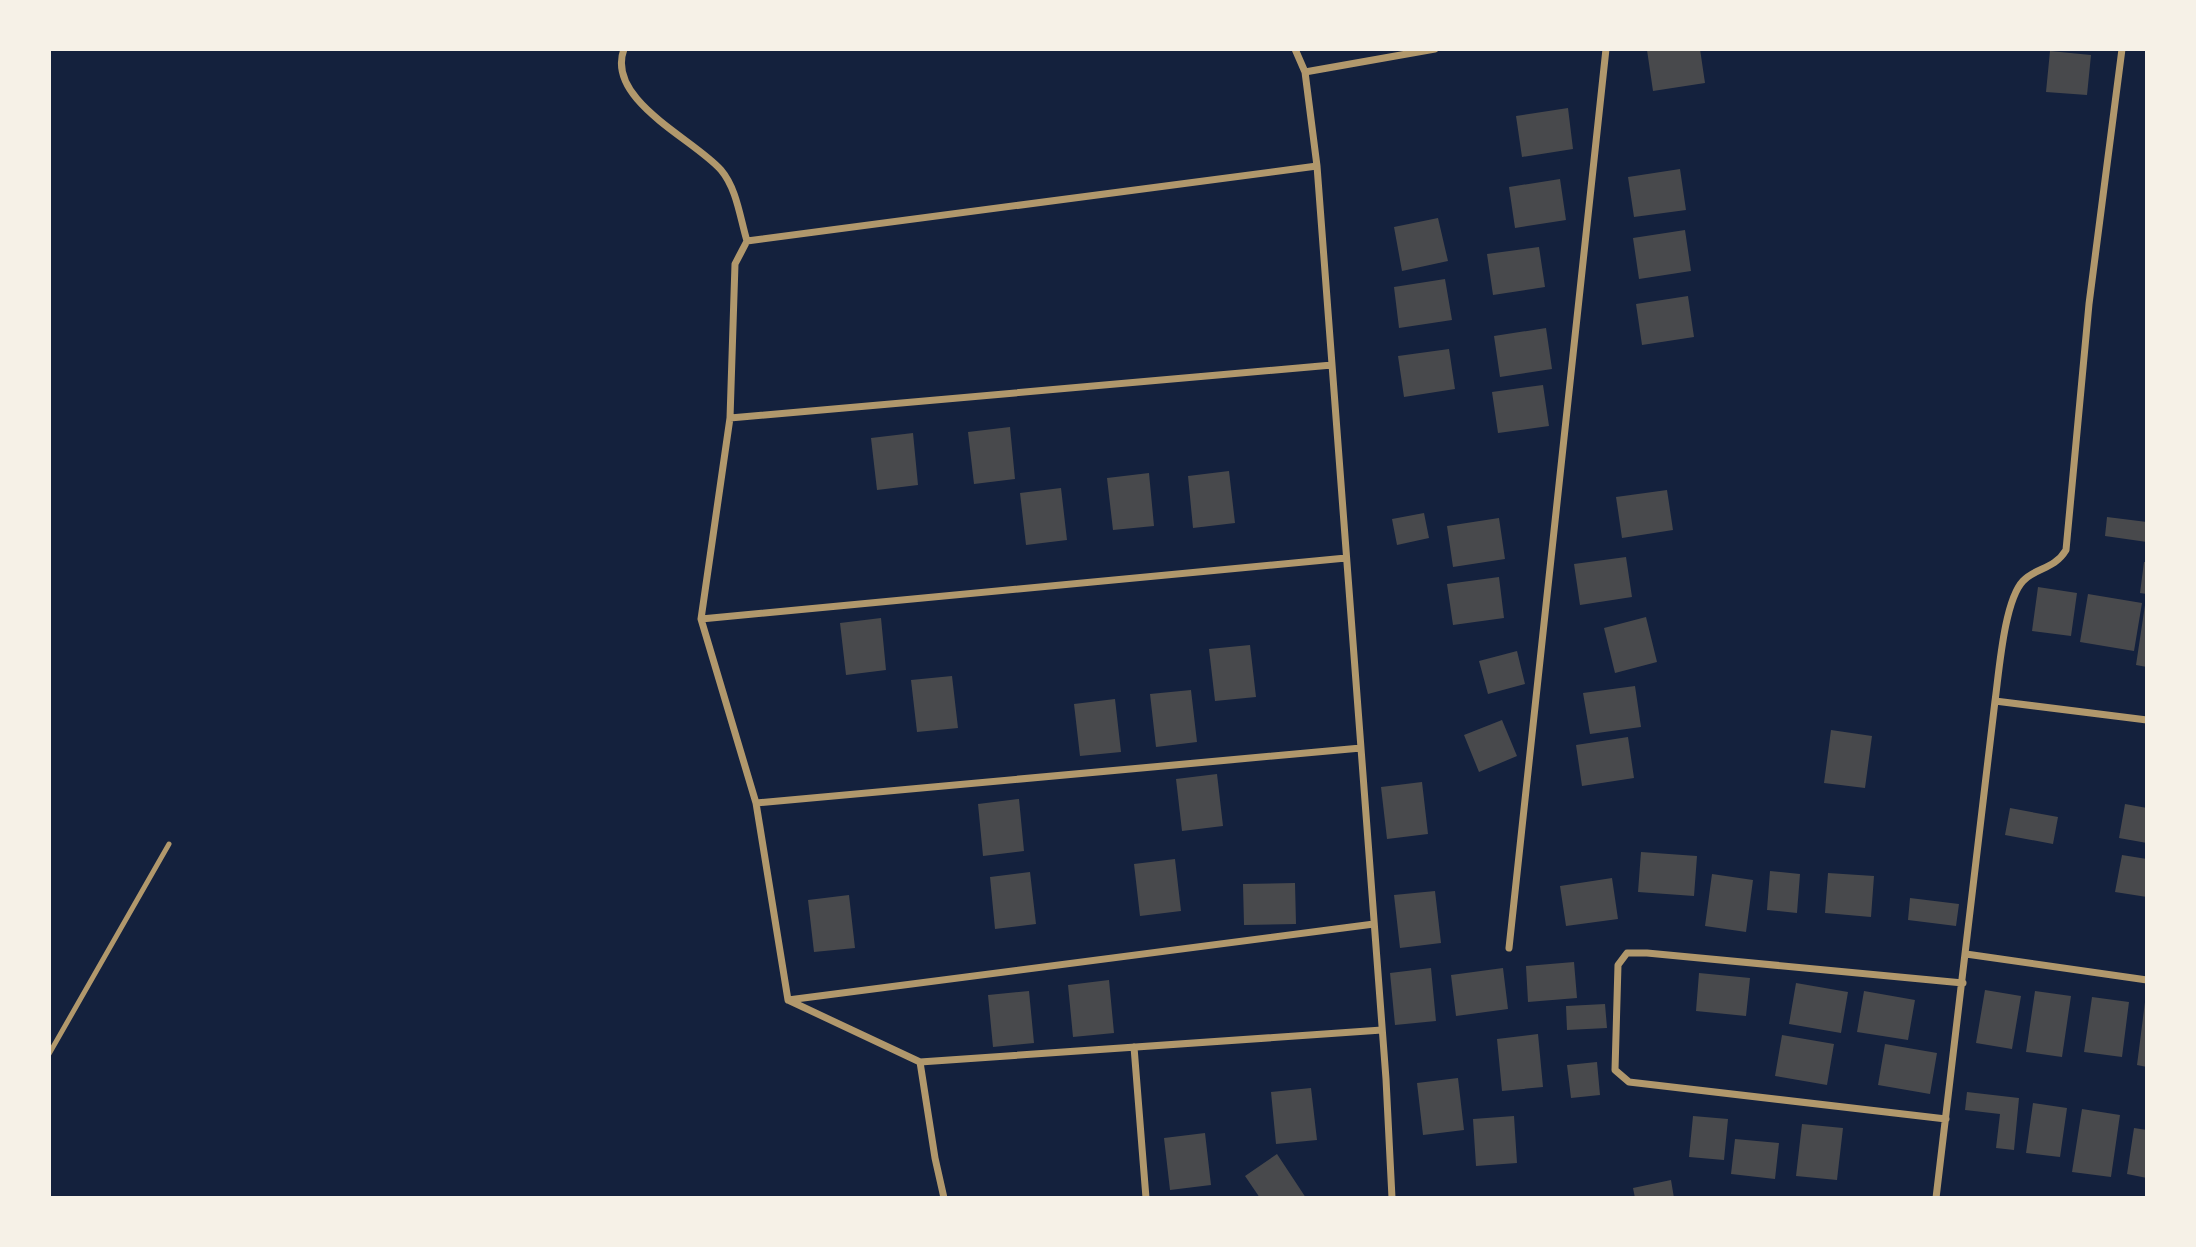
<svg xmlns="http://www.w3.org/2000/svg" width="2196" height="1247" font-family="Overpass,sans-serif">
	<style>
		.building { fill: #48494c }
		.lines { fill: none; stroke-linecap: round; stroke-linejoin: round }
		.service { stroke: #b1986c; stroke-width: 5 }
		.minor { stroke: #b1986c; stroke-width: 7 }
	</style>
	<rect width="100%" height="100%" fill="#14213d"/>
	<!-- building -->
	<path class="building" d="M 1656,49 L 1700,49 L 1705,83 L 1653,91 L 1647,50 Z
		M 2050,51 L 2091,55 L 2087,95 L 2046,92 Z
		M 1568,108 L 1573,149 L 1522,157 L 1516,116 Z
		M 1680,169 L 1686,210 L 1634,217 L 1628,177 Z
		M 1560,179 L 1566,220 L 1515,228 L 1509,187 Z
		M 1438,218 L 1448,261 L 1402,271 L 1394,227 Z
		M 1685,230 L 1691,271 L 1639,279 L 1633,238 Z
		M 1539,247 L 1545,287 L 1493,295 L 1487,254 Z
		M 1445,279 L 1452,320 L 1399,328 L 1394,287 Z
		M 1688,296 L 1694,337 L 1642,345 L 1636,304 Z
		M 1546,328 L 1552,369 L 1500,377 L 1494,336 Z
		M 1449,349 L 1455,389 L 1404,397 L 1398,356 Z
		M 1543,385 L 1549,426 L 1498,433 L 1492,392 Z
		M 1010,427 L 1015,479 L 974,484 L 968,432 Z
		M 913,433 L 918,485 L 877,490 L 871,438 Z
		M 1229,471 L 1235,523 L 1193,528 L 1188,476 Z
		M 1149,473 L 1154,526 L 1113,530 L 1107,478 Z
		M 1061,488 L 1067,540 L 1026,545 L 1020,493 Z
		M 1667,490 L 1673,530 L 1622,538 L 1616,497 Z
		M 1424,513 L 1429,538 L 1397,545 L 1392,519 Z
		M 2107,517 L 2147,522 L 2147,542 L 2105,536 Z
		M 1499,518 L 1505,559 L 1453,567 L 1447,526 Z
		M 1626,557 L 1632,597 L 1580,605 L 1574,564 Z
		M 2144,562 L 2147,562 L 2147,594 L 2140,593 Z
		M 1499,577 L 1504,618 L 1453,625 L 1447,584 Z
		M 2038,587 L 2077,593 L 2071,636 L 2032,631 Z
		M 2088,594 L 2142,603 L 2134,651 L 2080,642 Z
		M 2145,605 L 2147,605 L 2147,667 L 2136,665 Z
		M 1646,617 L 1657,662 L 1615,673 L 1604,628 Z
		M 881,618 L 886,670 L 846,675 L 840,623 Z
		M 1250,645 L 1256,697 L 1215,701 L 1209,649 Z
		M 1517,651 L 1525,684 L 1488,694 L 1479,661 Z
		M 952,676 L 958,728 L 917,732 L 911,680 Z
		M 1635,686 L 1641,727 L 1590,734 L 1583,693 Z
		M 1191,690 L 1197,742 L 1156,747 L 1150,694 Z
		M 1115,699 L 1121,752 L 1080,756 L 1074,704 Z
		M 1502,720 L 1517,756 L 1479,772 L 1464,735 Z
		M 1831,730 L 1872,736 L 1865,788 L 1824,783 Z
		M 1628,737 L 1634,778 L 1582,786 L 1576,745 Z
		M 1217,774 L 1223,826 L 1182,831 L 1176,779 Z
		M 1422,782 L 1428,834 L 1387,839 L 1381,787 Z
		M 1019,799 L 1024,851 L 983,856 L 978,804 Z
		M 2125,804 L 2147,808 L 2147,843 L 2119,838 Z
		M 2010,808 L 2058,817 L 2053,844 L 2005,835 Z
		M 1641,852 L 1697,856 L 1694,896 L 1638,892 Z
		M 2122,855 L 2147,859 L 2147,897 L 2115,892 Z
		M 1175,859 L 1181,911 L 1140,916 L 1134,864 Z
		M 1770,871 L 1800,874 L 1797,913 L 1767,910 Z
		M 1030,872 L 1036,924 L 995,929 L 990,877 Z
		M 1828,873 L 1874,876 L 1871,917 L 1825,913 Z
		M 1712,874 L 1753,880 L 1746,932 L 1705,926 Z
		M 1612,878 L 1618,919 L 1566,926 L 1560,886 Z
		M 1295,883 L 1296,924 L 1244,925 L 1243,884 Z
		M 1435,891 L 1441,943 L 1400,948 L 1394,895 Z
		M 849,895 L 855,948 L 814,952 L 808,900 Z
		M 1910,898 L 1959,904 L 1956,926 L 1908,920 Z
		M 1574,962 L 1577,998 L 1528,1002 L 1526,966 Z
		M 1431,968 L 1436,1021 L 1395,1025 L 1390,973 Z
		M 1503,968 L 1508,1009 L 1456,1016 L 1451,975 Z
		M 1699,973 L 1750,978 L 1746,1016 L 1696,1011 Z
		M 1109,980 L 1114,1033 L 1073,1037 L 1068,985 Z
		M 1796,983 L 1848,992 L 1841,1033 L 1789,1024 Z
		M 1985,990 L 2021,996 L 2012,1049 L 1976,1043 Z
		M 1029,991 L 1034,1043 L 993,1047 L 988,995 Z
		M 1864,991 L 1915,1000 L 1908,1040 L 1857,1032 Z
		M 2035,991 L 2071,996 L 2062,1057 L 2026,1052 Z
		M 2092,997 L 2129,1002 L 2122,1057 L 2084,1052 Z
		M 2145,1002 L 2147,1003 L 2147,1067 L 2137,1065 Z
		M 1605,1004 L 1607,1028 L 1567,1030 L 1566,1006 Z
		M 1538,1034 L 1543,1087 L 1502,1091 L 1497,1039 Z
		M 1782,1035 L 1834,1044 L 1827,1085 L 1775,1076 Z
		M 1885,1044 L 1937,1053 L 1930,1094 L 1878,1085 Z
		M 1597,1062 L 1600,1095 L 1571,1098 L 1567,1065 Z
		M 1458,1078 L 1464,1130 L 1423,1135 L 1417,1083 Z
		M 1311,1088 L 1317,1140 L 1276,1144 L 1271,1092 Z
		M 1967,1092 L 2019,1098 L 2014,1150 L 1996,1148 L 2000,1114 L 1965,1110 Z
		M 2033,1103 L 2067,1108 L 2060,1157 L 2026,1153 Z
		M 2082,1109 L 2120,1115 L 2111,1177 L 2072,1172 Z
		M 1514,1116 L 1517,1163 L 1476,1166 L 1473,1119 Z
		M 1693,1116 L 1728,1119 L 1724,1160 L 1689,1157 Z
		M 1802,1124 L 1843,1128 L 1837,1180 L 1796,1176 Z
		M 2134,1128 L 2147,1130 L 2147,1178 L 2127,1174 Z
		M 1205,1133 L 1211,1185 L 1170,1190 L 1164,1138 Z
		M 1735,1139 L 1779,1143 L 1775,1179 L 1731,1174 Z
		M 1277,1154 L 1306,1198 L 1260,1198 L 1245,1176 Z
		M 1671,1180 L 1674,1198 L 1635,1198 L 1633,1188 Z"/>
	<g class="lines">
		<!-- service -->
		<path class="service" d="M 49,1054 L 169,844"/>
		<!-- minor -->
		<path class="minor" d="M 624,49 C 605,100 694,139 721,170 C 737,189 740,218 747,241
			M 1295,49 L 1305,72 L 1317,166 L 1386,1079 L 1392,1198
			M 1305,72 L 1435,49
			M 730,418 L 1332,365
			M 701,619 L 1346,558
			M 1995,701 L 2147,720
			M 756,803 L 1361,748
			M 1509,948 L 1606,49
			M 1966,954 L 2147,980
			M 788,1000 L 1374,924
			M 1134,1047 L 1146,1198
			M 920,1062 L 1382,1030
			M 1946,1119 L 1629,1082 L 1615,1070 L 1618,965 L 1627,953 L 1647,953 L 1963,983
			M 944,1198 L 935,1158 L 920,1062 L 788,1000 L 756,803 L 701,619 L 730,418 L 735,264 L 747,241 L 1317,166
			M 1936,1198 L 1995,701 C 1999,673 2004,601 2023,581 C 2036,567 2054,570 2066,550 L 2089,304 L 2122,49"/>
	</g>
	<!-- border -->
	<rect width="2196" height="1247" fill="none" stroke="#f6f1e7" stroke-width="102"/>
</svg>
